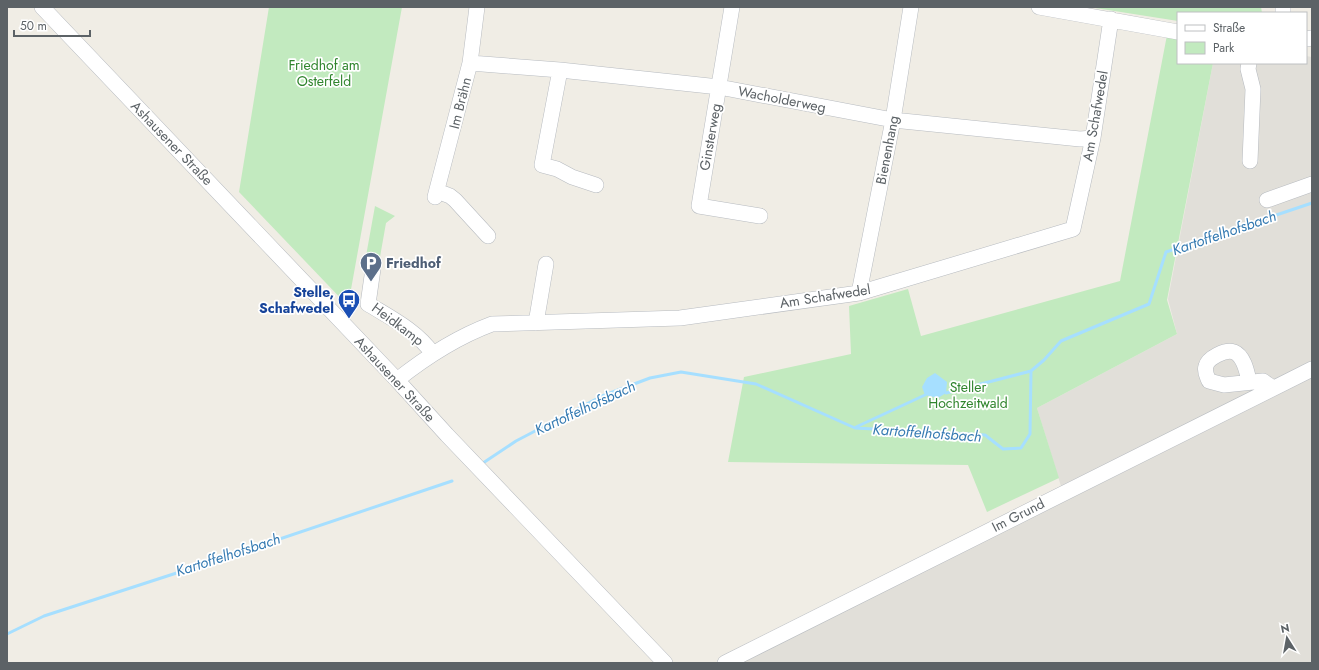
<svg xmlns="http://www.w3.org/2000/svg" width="1319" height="670" font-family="Jost,sans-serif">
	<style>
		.industrial { fill: #e1dfd9 }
		.green { fill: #c2eabf }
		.water { fill: #a6dfff }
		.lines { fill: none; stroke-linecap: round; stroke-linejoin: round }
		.stream { stroke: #a6dfff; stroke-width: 3 }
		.minor-casing { stroke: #b7bbc0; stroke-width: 16 }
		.minor { stroke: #fff; stroke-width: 15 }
		.labels { text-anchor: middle; stroke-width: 3.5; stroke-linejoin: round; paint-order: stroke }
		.park-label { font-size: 14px; fill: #30852d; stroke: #fff }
		.street-label { font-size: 14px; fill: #5c6266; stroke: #fff }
		.service-label { font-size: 14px; font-weight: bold; fill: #4e5e75; stroke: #fff; text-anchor: start }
		.transit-label { font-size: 14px; font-weight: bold; fill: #164399; stroke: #fff; text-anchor: end }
		.water-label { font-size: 15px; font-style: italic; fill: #367bb2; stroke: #fff }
	</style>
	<rect width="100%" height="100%" fill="#f0ede5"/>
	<!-- industrial -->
	<path class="industrial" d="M 1306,56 L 1312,57 L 1312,663 L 742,663 L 1064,496 L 1037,408 L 1177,334 L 1168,299 L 1213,63 L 1306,63 Z"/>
	<!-- green -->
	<path class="green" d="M 269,7 L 402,7 L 348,306 L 239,192 Z
		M 1089,7 L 1261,7 L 1262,13 L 1178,13 L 1178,21 Z
		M 1167,35 L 1178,37 L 1178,63 L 1213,63 L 1167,300 L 1177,334 L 1037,408 L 1059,478 L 987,512 L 968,465 L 728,462 L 744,377 L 851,354 L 849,306 L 908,289 L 921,336 L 1120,281 Z
		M 375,206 L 395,216 L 386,223 L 380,257 L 366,256 Z"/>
	<!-- water -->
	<path class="water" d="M 935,373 L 947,382 L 946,393 L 938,398 L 925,395 L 922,387 L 927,378 Z"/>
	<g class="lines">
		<!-- stream -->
		<path class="stream" d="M 946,393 L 1031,371
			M 856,427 L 925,395
			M 483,463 L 516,441 L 602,396 L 650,378 L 681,372 L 756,384 L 855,428 L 985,435 L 1003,449 L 1021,448 L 1030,434 L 1031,371 L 1044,360 L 1061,341 L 1149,304 L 1166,252 L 1312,203
			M 7,634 L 44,616 L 229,556 L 452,481"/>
		<!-- minor casing -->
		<g class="minor-casing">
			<path id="minor" d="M 42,7 L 397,380 L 447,435 L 665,663
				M 732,7 L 699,206 L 760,216
				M 1039,7 L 1178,32
				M 1283,13 L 1283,7
				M 1306,39 L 1312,38
				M 470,63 L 560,70 L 719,87 L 893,120 L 1080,139 L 1093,138
				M 1249,63 L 1248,69 L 1253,89 L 1250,161
				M 560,70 L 542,165 L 557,169 L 572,177 L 596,185
				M 437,191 L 450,196 L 455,200 L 488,236
				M 435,197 L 470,63 L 477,7
				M 1267,200 L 1312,184
				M 373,269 L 368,304 C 391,318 417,331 433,354
				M 859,293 L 893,120 L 911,7
				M 536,323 L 546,264
				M 397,380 C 426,357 457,337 492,324 L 680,318 L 859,293 L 1073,229 L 1093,138 L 1111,19
				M 1249,381 C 1247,372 1244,356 1234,352 C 1225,349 1208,358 1206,366 C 1204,372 1207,376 1209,381 L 1224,385 L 1263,381 L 1273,388
				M 725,663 L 1312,369"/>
		</g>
		<!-- minor -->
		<use href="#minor" class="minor"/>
	</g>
	<!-- icons -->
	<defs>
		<g id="parking-pin" transform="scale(1.15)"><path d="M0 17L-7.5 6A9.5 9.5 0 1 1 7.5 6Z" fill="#5c6f8a" stroke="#fff"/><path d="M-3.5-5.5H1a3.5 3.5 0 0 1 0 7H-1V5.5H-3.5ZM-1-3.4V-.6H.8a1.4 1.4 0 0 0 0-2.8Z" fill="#fff"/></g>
		<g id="bus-pin" transform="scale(1.15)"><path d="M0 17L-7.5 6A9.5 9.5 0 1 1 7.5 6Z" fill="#1a4fb4" stroke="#fff"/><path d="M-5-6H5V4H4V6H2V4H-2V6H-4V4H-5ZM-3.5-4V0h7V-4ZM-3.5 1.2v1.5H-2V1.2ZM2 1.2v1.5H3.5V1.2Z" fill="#fff"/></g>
	</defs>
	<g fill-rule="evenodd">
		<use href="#parking-pin" x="371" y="263"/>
		<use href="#bus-pin" x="349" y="300"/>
	</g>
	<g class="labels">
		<!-- park labels -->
		<g class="park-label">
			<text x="324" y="70">Friedhof am<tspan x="324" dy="16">Osterfeld</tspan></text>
			<text x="968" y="392">Steller<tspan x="968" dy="16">Hochzeitwald</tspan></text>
		</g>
		<!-- street labels -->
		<g class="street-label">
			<text transform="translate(782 99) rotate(11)" y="5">Wacholderweg</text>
			<text transform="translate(460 103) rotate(-76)" y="5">Im Brähn</text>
			<text transform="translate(1095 116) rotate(-80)" y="5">Am Schafwedel</text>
			<text transform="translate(710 137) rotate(-80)" y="5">Ginsterweg</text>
			<text transform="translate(172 143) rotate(46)" y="5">Ashausener Straße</text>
			<text transform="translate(887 150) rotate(-79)" y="5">Bienenhang</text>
			<text transform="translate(825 296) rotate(-9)" y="5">Am Schafwedel</text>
			<text transform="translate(398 324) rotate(37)" y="5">Heidkamp</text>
			<text transform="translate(395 379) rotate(47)" y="5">Ashausener Straße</text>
			<text transform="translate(1018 515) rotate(-27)" y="5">Im Grund</text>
		</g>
		<!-- service labels -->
		<g class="service-label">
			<text x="386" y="268">Friedhof</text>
		</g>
		<!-- transit labels -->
		<g class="transit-label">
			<text x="334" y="297">Stelle,<tspan x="334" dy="16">Schafwedel</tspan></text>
		</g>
		<!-- water labels -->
		<g class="water-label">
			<text transform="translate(1224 233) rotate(-19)" y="5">Kartoffelhofsbach</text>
			<text transform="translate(585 408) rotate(-25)" y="5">Kartoffelhofsbach</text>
			<text transform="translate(927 433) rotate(4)" y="5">Kartoffelhofsbach</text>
			<text transform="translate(228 555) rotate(-18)" y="5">Kartoffelhofsbach</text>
		</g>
	</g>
	<!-- border -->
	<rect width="1319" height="670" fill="none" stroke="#5c6266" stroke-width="16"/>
	<!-- legend -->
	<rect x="1177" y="12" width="130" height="52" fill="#ffffff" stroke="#bec0c2"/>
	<rect x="1185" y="25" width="20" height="6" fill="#ffffff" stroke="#bec0c2"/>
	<text x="1213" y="32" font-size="12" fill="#5c6266">Straße</text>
	<rect x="1185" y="42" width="20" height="12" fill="#c2eabf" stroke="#bec0c2"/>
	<text x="1213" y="52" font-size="12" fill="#5c6266">Park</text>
	<!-- north arrow -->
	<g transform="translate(1287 638) rotate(349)" stroke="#ffffff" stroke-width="3" paint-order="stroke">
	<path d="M0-3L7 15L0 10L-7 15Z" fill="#5c6266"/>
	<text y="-6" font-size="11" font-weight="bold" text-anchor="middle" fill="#5c6266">N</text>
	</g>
	<!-- scale -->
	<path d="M14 30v6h76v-6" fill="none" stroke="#5c6266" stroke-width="2"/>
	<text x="20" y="30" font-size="12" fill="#5c6266" stroke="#ffffff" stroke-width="3" paint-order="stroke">50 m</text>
</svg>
